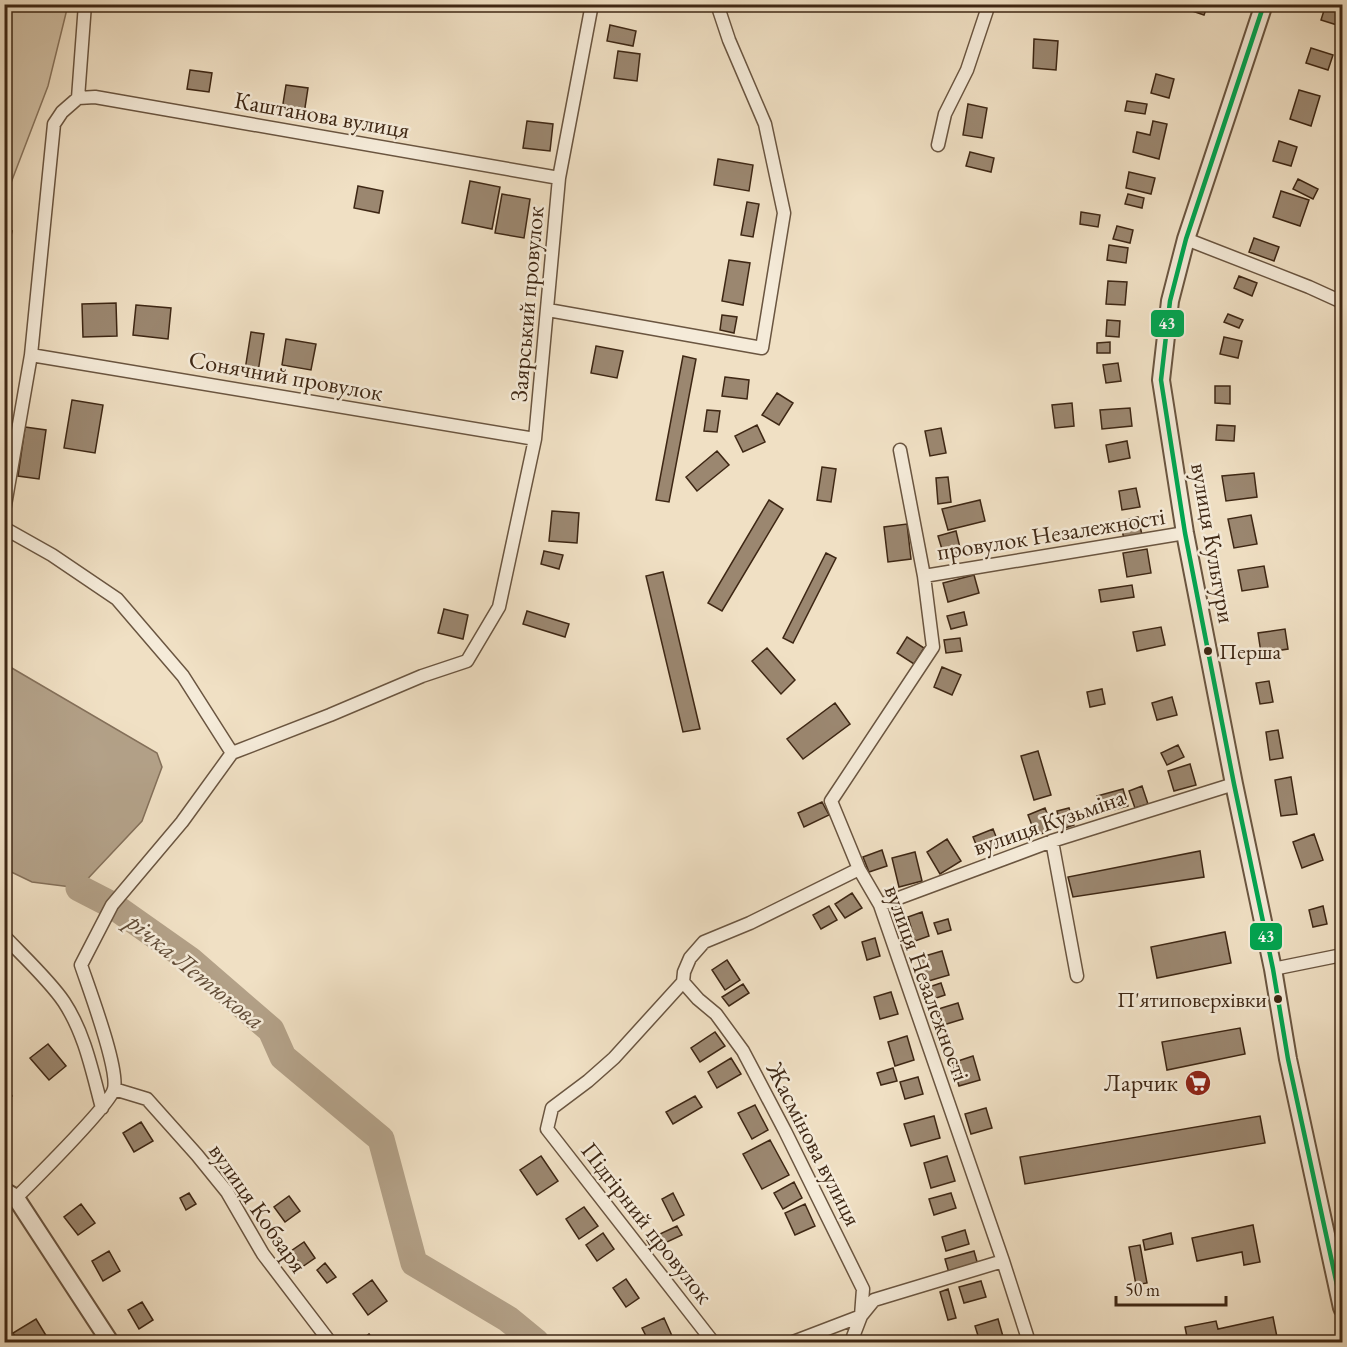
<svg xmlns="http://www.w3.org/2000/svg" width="1347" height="1347" font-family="'EB Garamond',serif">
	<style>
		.green { fill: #d2c1a6; stroke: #88745d; stroke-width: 1.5 }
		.water { fill: #b3a188; stroke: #84705a; stroke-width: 1.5 }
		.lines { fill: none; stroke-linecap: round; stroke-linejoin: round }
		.river { stroke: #b3a188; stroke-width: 27 }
		.building { fill: #9b8770; stroke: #3e2714; stroke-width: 1.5 }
		.minor-casing { stroke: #6a5540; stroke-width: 15 }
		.tertiary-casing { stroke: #6a5540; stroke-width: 20 }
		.minor { stroke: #f5ebd9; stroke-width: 12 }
		.tertiary { stroke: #f5ebd9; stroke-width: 16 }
		.bus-1-casing { stroke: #f5ebd9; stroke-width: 9 }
		.bus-1 { stroke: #00a651; stroke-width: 4.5 }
		.bus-dot { fill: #3e2714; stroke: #f5ebd9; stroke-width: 2 }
		.labels { text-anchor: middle; stroke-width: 5; stroke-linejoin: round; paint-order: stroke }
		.bus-label { font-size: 22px; fill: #3e2714; stroke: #f5ebd9; text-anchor: start }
		.street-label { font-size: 24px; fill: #3e2714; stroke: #f5ebd9 }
		.poi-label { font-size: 24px; fill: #3e2714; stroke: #f5ebd9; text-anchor: end }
		.water-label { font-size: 26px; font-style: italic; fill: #614c37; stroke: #f5ebd9 }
		.line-badge { stroke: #f5ebd9; stroke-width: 2 }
		.badge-label { font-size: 16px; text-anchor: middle; font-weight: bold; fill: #fff }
	</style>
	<rect width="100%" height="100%" fill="#f0e0c4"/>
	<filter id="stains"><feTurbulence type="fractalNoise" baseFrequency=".00333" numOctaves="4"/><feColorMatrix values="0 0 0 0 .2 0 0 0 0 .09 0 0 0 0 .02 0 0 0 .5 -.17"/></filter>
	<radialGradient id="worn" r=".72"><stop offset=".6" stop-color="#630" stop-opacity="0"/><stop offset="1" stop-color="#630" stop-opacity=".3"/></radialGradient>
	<!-- green -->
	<path class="green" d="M 5,4 L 68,5 L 48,86 L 9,188 L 4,188 Z"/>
	<!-- water -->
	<path class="water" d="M 5,664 L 157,753 L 162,767 L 142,821 L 79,888 L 32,882 L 5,869 Z"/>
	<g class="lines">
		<!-- river -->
		<path class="river" d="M 79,888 L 112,905 L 190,960 L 271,1030 L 283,1057 L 381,1139 L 414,1263 L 508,1319 L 536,1342"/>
	</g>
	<!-- building -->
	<path class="building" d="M 1172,4 L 1208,4 L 1204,15 Z
		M 1326,4 L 1342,7 L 1337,25 L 1321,20 Z
		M 610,25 L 636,31 L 633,46 L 607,41 Z
		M 1034,39 L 1058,41 L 1056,70 L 1033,68 Z
		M 1311,48 L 1333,55 L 1328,70 L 1306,63 Z
		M 618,51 L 640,54 L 637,81 L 614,78 Z
		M 190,70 L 212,73 L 209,92 L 187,89 Z
		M 1156,74 L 1174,79 L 1169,98 L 1151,93 Z
		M 286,85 L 308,88 L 304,114 L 282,110 Z
		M 1299,90 L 1320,96 L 1311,126 L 1290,119 Z
		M 1127,101 L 1147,104 L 1145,114 L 1125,111 Z
		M 968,104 L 987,108 L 982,138 L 963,135 Z
		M 527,121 L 553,124 L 550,151 L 523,148 Z
		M 1153,121 L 1167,124 L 1159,159 L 1133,152 L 1137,132 L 1150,135 Z
		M 1279,141 L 1297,147 L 1291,166 L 1273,161 Z
		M 970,152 L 994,158 L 991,172 L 966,166 Z
		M 718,159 L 753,165 L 749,191 L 714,185 Z
		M 1129,172 L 1155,178 L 1151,194 L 1126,188 Z
		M 1298,179 L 1318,189 L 1313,199 L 1293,189 Z
		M 470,181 L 500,187 L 492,229 L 462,223 Z
		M 358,186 L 383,191 L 379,213 L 354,208 Z
		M 1281,191 L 1309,200 L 1300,226 L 1273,217 Z
		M 502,194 L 530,199 L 524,238 L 495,233 Z
		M 1128,194 L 1144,198 L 1142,208 L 1125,204 Z
		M 747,202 L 759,204 L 753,237 L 741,235 Z
		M 1081,212 L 1100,215 L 1098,227 L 1080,224 Z
		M 1117,226 L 1133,230 L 1130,243 L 1113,239 Z
		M 4,230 L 12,231 L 5,266 L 4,266 Z
		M 1254,238 L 1279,247 L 1274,261 L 1249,252 Z
		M 1109,245 L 1128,248 L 1126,263 L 1107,260 Z
		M 729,260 L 750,263 L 743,305 L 722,301 Z
		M 1239,276 L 1257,283 L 1252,296 L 1234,288 Z
		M 1108,281 L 1127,282 L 1125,305 L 1106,304 Z
		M 116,303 L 117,336 L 83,337 L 82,304 Z
		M 136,305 L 171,308 L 168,339 L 133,335 Z
		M 1228,314 L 1243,320 L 1239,328 L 1224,322 Z
		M 722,315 L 737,317 L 734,333 L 720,330 Z
		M 1107,320 L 1120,321 L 1119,337 L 1106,336 Z
		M 251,332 L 264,334 L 258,372 L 245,370 Z
		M 1224,337 L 1242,341 L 1238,358 L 1220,354 Z
		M 286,339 L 316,344 L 311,370 L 282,365 Z
		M 1110,342 L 1110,353 L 1097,353 L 1097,343 Z
		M 596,346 L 623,351 L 617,378 L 591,373 Z
		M 683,356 L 696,359 L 669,502 L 656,500 Z
		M 1118,363 L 1121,381 L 1106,383 L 1103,365 Z
		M 725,377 L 749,380 L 747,399 L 722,396 Z
		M 1215,386 L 1230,386 L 1230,404 L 1215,403 Z
		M 777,393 L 793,403 L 779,425 L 762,415 Z
		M 72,400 L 103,405 L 95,453 L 64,448 Z
		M 1072,403 L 1074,426 L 1055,428 L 1052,405 Z
		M 1130,408 L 1132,426 L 1102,429 L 1100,410 Z
		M 707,410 L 720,411 L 717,432 L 704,431 Z
		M 757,425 L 765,442 L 743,452 L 735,436 Z
		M 1217,425 L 1235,426 L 1234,441 L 1216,440 Z
		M 25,427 L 46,430 L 39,479 L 18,476 Z
		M 941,428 L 946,453 L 930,456 L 925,431 Z
		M 1127,441 L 1130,458 L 1109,462 L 1106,445 Z
		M 717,451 L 729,465 L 697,491 L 686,477 Z
		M 822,467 L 836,469 L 831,502 L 817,500 Z
		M 1254,473 L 1257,497 L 1226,501 L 1222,476 Z
		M 948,477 L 951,502 L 938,504 L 936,478 Z
		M 1136,488 L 1140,507 L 1122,510 L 1119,491 Z
		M 769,500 L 783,509 L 722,611 L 708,603 Z
		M 980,500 L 985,521 L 948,530 L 942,509 Z
		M 552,511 L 579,513 L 577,543 L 549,541 Z
		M 1251,515 L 1257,544 L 1234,548 L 1228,519 Z
		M 1138,517 L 1142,535 L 1124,539 L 1120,521 Z
		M 907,524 L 911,559 L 888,562 L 884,527 Z
		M 956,531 L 961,552 L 944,556 L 938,536 Z
		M 1147,549 L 1151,573 L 1127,577 L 1123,553 Z
		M 544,551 L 563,555 L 559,569 L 541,564 Z
		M 826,553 L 836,558 L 793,643 L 783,638 Z
		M 1264,566 L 1268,587 L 1242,591 L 1238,570 Z
		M 663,572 L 700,729 L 683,732 L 646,576 Z
		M 974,575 L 979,593 L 948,602 L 943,583 Z
		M 1132,585 L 1134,597 L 1101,602 L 1099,590 Z
		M 444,609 L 468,615 L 463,639 L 438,633 Z
		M 527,611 L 569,624 L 565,637 L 523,624 Z
		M 964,612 L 967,625 L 951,629 L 947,616 Z
		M 1161,627 L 1165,645 L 1137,651 L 1133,632 Z
		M 1285,629 L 1288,649 L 1261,653 L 1258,633 Z
		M 907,637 L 924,648 L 914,664 L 897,653 Z
		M 960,638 L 962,651 L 946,653 L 944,640 Z
		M 767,648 L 795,680 L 781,694 L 752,661 Z
		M 942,667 L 961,675 L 952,695 L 934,687 Z
		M 1269,681 L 1273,702 L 1260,704 L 1256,683 Z
		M 1102,689 L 1105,704 L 1090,707 L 1087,692 Z
		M 1172,697 L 1177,715 L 1157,720 L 1152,703 Z
		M 835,703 L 850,724 L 803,759 L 787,739 Z
		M 1278,730 L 1283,758 L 1270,760 L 1266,732 Z
		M 1178,745 L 1184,757 L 1167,765 L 1161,753 Z
		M 1038,751 L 1051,795 L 1034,800 L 1021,756 Z
		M 1190,764 L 1196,785 L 1174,791 L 1168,771 Z
		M 1291,777 L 1297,814 L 1281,816 L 1275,780 Z
		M 1142,786 L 1148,804 L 1135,808 L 1129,791 Z
		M 1123,789 L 1128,806 L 1102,813 L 1097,796 Z
		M 822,802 L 829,815 L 804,827 L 798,813 Z
		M 1045,808 L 1053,829 L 1036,836 L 1028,815 Z
		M 1069,808 L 1074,825 L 1062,829 L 1057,811 Z
		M 993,829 L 999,844 L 979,852 L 973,837 Z
		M 1314,834 L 1323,860 L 1302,868 L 1293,842 Z
		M 947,839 L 961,861 L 940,874 L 927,852 Z
		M 882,850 L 887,866 L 869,872 L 863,857 Z
		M 1200,851 L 1204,877 L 1073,897 L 1068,877 Z
		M 915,852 L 922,881 L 899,887 L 892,858 Z
		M 852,893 L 862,908 L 845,918 L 835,904 Z
		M 829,906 L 837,920 L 821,929 L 813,915 Z
		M 1323,906 L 1327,924 L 1313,927 L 1309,910 Z
		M 922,912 L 929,936 L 915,941 L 908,917 Z
		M 948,919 L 951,930 L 938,934 L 934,923 Z
		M 1225,932 L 1231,963 L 1157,978 L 1151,947 Z
		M 875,938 L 880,956 L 867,960 L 862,942 Z
		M 942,951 L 949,975 L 925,982 L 918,958 Z
		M 727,960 L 740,980 L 725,990 L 712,970 Z
		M 941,983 L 945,995 L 933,999 L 929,987 Z
		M 743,984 L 749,993 L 729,1006 L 722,997 Z
		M 891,992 L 898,1014 L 880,1019 L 874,997 Z
		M 958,1003 L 963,1019 L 940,1026 L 935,1010 Z
		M 1240,1028 L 1245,1054 L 1167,1070 L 1162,1042 Z
		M 715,1032 L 725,1046 L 700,1062 L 691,1048 Z
		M 907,1036 L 914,1060 L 895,1066 L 888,1042 Z
		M 48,1044 L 66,1066 L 49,1080 L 30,1058 Z
		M 973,1056 L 980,1080 L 959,1086 L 952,1063 Z
		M 731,1058 L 741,1074 L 717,1088 L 708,1072 Z
		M 893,1068 L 897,1081 L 881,1085 L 877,1073 Z
		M 918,1077 L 923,1094 L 905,1099 L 900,1082 Z
		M 4,1082 L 12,1096 L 4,1100 Z
		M 695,1096 L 702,1107 L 673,1124 L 666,1112 Z
		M 755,1105 L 768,1130 L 752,1139 L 738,1113 Z
		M 986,1108 L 992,1128 L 971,1134 L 965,1114 Z
		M 934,1116 L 940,1138 L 911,1146 L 904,1124 Z
		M 1260,1116 L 1265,1143 L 1025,1184 L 1020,1157 Z
		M 141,1122 L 153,1141 L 134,1152 L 123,1133 Z
		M 770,1140 L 789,1175 L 762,1189 L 743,1154 Z
		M 541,1156 L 558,1181 L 537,1195 L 520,1170 Z
		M 947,1156 L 955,1181 L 931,1188 L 924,1163 Z
		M 794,1182 L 802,1198 L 783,1209 L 774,1193 Z
		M 189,1193 L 196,1204 L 186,1210 L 180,1198 Z
		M 673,1193 L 684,1215 L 673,1221 L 662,1199 Z
		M 951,1193 L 956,1208 L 934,1215 L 929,1199 Z
		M 289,1196 L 300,1211 L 285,1222 L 274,1207 Z
		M 81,1204 L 95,1223 L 78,1235 L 64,1217 Z
		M 805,1204 L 815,1226 L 795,1235 L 785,1213 Z
		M 584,1207 L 598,1226 L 579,1239 L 566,1219 Z
		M 1253,1225 L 1260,1262 L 1244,1265 L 1242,1252 L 1197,1261 L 1192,1238 Z
		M 677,1226 L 682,1235 L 652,1249 L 647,1240 Z
		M 965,1230 L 969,1244 L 946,1251 L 942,1237 Z
		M 603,1233 L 614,1249 L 597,1261 L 586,1245 Z
		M 1171,1233 L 1173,1244 L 1145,1250 L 1143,1240 Z
		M 304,1242 L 315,1258 L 302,1267 L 291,1251 Z
		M 1140,1245 L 1147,1283 L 1136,1285 L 1129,1247 Z
		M 109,1251 L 120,1271 L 103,1281 L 92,1261 Z
		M 974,1251 L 978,1265 L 949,1273 L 945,1259 Z
		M 325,1263 L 336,1277 L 327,1283 L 317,1270 Z
		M 626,1279 L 639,1298 L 626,1307 L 613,1288 Z
		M 372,1280 L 387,1301 L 368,1315 L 353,1294 Z
		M 981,1281 L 986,1297 L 964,1303 L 959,1287 Z
		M 948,1289 L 956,1318 L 948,1320 L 940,1292 Z
		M 142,1302 L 153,1320 L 139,1329 L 128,1310 Z
		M 1273,1317 L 1278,1342 L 1188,1342 L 1185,1327 L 1216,1321 L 1218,1329 Z
		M 664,1318 L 673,1338 L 663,1342 L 649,1342 L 642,1328 Z
		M 36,1319 L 50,1342 L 19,1342 L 13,1333 Z
		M 998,1319 L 1004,1340 L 994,1342 L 980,1342 L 975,1326 Z
		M 369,1334 L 375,1342 L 358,1342 Z"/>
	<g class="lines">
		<!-- minor casing -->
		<g class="minor-casing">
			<path id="minor" d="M 78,98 L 95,97 L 559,178
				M 938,145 L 945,114 L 967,70 L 989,4
				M 1186,239 L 1309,287 L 1342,302
				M 548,310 L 762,348 L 784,213 L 765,124 L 729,40 L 717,4
				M 31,355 L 535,439
				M 900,450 L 924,576 L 933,647 L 831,801 L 859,869 L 880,905 L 1003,1261 L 1029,1342
				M 4,511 L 31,355 L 54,124 L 62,112 L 78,98 L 85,4
				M 4,528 L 52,555 L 117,599 L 183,676 L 232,753 L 182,822 L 112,905 L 81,965 C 89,989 119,1068 114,1089 C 110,1105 33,1181 16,1198
				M 924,576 L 1185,533
				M 232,753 L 330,715 L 422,676 L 467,661 L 499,607 L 535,439 L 559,178 L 592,4
				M 1052,841 L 1077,976
				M 880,905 L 1052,841 L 1234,784
				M 4,936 C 22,955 50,981 64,1002 C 85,1034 92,1071 102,1108
				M 1273,969 L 1342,955
				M 683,982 L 698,999 L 716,1014 L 743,1051 L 785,1131 L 863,1289 L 861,1316 L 851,1342
				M 114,1089 L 147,1099 L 197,1155 L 227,1192 L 263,1254 L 330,1342
				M 713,1342 L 547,1129 L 552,1108 L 588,1081 L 614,1058 L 683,982 L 684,972 L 690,958 L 704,942 L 750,923 L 859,869
				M 793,1342 L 861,1316 L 874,1300 L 1003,1261"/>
		</g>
		<!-- tertiary casing -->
		<g class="tertiary-casing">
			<path id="tertiary" d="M 1264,4 L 1186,239 L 1170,301 L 1161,380 L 1185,533 L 1234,784 L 1273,969 L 1288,1059 L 1342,1308
				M 4,1191 L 16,1198 L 110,1342"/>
		</g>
		<!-- minor -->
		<use href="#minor" class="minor"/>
		<!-- tertiary -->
		<use href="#tertiary" class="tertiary"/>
		<!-- bus-1 casing -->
		<g class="bus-1-casing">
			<path id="bus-1" d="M 1264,4 L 1186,239 L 1170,301 L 1161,380 L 1185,533 L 1234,784 L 1273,969 L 1288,1059 L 1342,1308"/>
		</g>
		<!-- bus-1 -->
		<use href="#bus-1" class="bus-1"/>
	</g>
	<!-- icons -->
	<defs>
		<g id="supermarket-disc" transform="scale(1.35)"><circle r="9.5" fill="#8f2418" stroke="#f5ebd9"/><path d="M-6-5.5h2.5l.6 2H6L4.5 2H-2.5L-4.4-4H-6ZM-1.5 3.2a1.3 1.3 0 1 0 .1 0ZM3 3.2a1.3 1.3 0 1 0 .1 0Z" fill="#fff"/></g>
	</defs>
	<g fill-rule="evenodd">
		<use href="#supermarket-disc" x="1198" y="1083"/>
	</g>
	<!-- markers -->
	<g class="bus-dot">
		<circle cx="1208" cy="651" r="5"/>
		<circle cx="1278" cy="999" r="5"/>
	</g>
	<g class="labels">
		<!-- bus labels -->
		<g class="bus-label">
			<text x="1219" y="659">Перша</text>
			<text x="1267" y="1007" text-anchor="end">П'ятиповерхівки</text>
		</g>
		<!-- street labels -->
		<g class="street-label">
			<text transform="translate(322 115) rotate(10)" y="8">Каштанова вулиця</text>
			<text transform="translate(527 304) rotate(-85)" y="8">Заярський провулок</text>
			<text transform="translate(286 376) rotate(10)" y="8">Сонячний провулок</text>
			<text transform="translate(1051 534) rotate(-9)" y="8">провулок Незалежності</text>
			<text transform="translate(1213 543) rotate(80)" y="8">вулиця Культури</text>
			<text transform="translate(1049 822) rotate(-19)" y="8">вулиця Кузьміна</text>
			<text transform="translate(927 983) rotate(70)" y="8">вулиця Незалежності</text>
			<text transform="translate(814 1144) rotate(63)" y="8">Жасмінова вулиця</text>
			<text transform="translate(258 1208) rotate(55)" y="8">вулиця Кобзаря</text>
			<text transform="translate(647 1223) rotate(52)" y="8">Підгірний провулок</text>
		</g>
		<!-- poi labels -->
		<g class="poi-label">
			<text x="1178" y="1091">Ларчик</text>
		</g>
		<!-- water labels -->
		<g class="water-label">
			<text transform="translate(196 971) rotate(39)" y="9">річка Летюкова</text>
		</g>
	</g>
	<g class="line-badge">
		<rect x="1150" y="309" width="35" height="29" rx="6" fill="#00a651"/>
		<rect x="1249" y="922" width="34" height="29" rx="6" fill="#00a651"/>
	</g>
	<g class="badge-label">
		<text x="1167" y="329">43</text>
		<text x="1266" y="942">43</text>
	</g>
	<!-- margin -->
	<rect width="1347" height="1347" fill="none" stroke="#f0e0c4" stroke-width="24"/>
	<rect x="6" y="6" width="1335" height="1335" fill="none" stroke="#3e2714" stroke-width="3"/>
	<rect x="12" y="12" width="1323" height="1323" fill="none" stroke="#3e2714" stroke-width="1.5"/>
	<!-- scale -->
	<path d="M1116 1296v9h110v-9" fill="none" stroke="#3e2714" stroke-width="3"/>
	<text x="1125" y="1296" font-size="18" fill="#3e2714" stroke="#f5ebd9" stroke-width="4.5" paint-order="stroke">50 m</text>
	<rect width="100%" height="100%" filter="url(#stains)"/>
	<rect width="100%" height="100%" fill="url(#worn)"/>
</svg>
